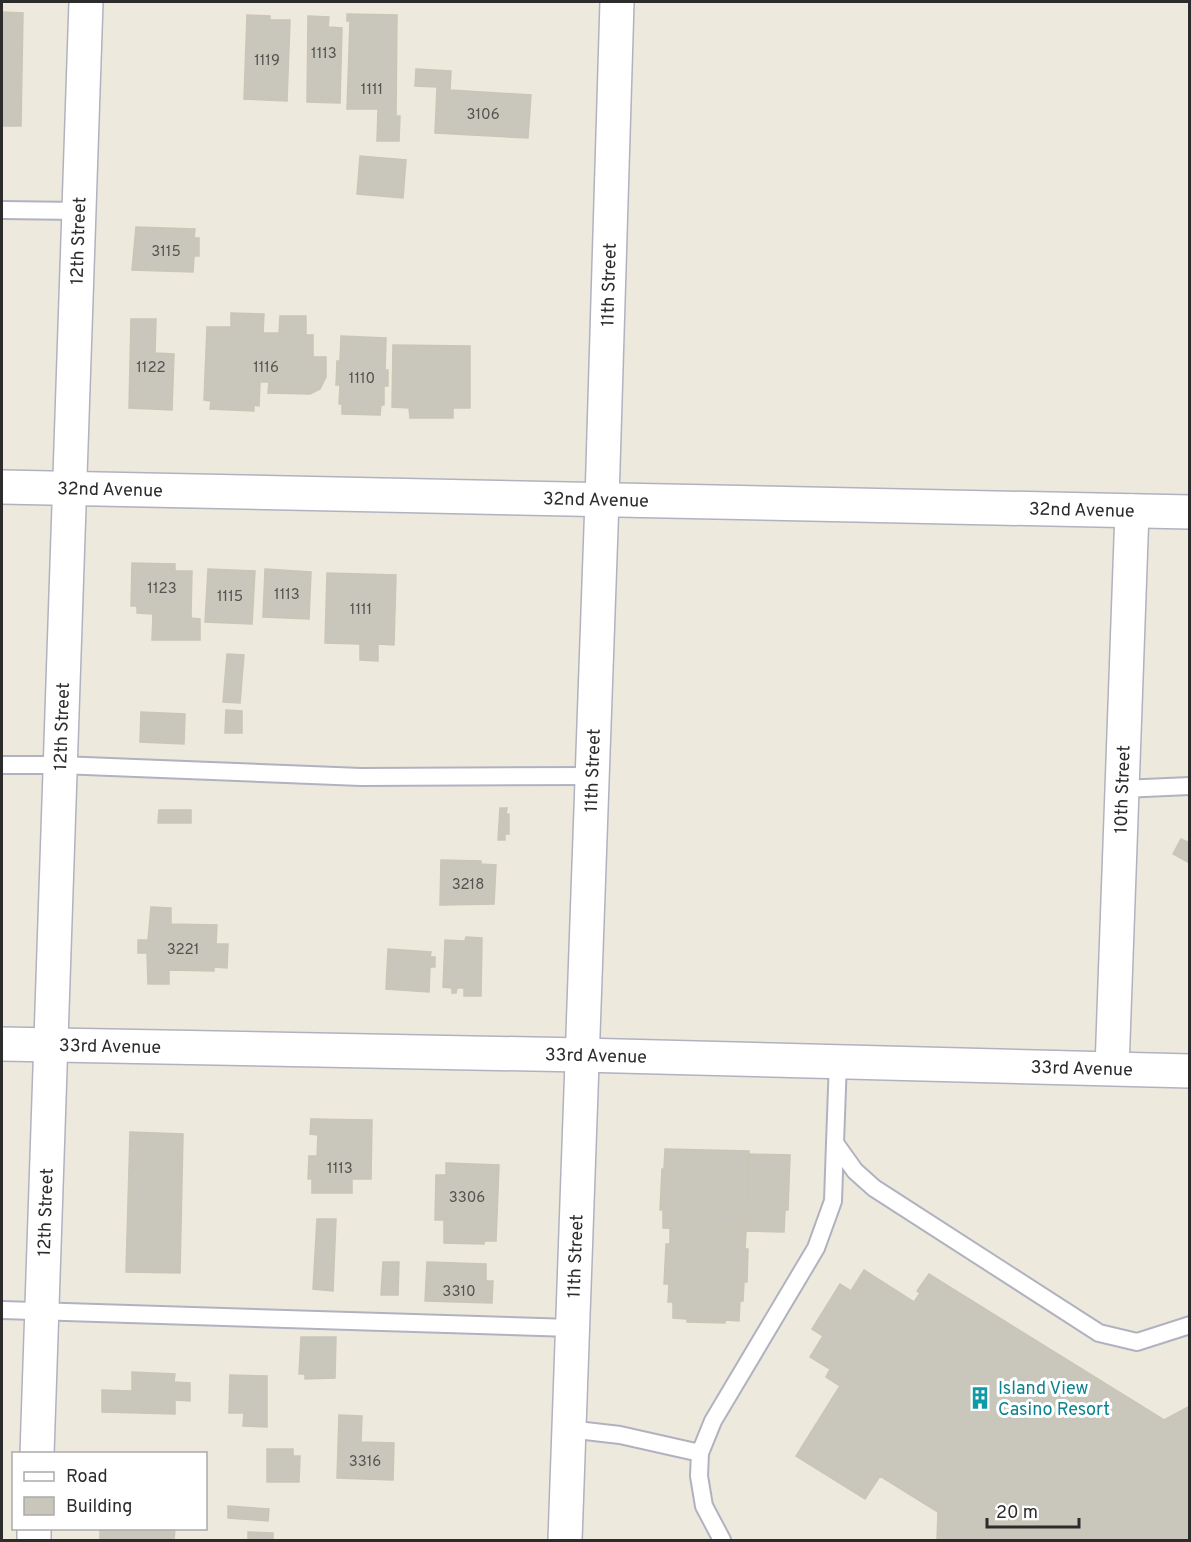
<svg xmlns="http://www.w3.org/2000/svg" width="1191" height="1542" font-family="Overpass,sans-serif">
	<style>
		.building { fill: #c9c7bb; stroke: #cac6b6; stroke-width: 1.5 }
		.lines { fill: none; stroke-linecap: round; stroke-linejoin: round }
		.lane-casing { stroke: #b1b2c0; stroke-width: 20 }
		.street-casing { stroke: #b1b2c0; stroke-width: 36 }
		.secondary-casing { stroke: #b1b2c0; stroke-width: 36 }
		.lane { stroke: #fff; stroke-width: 16 }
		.street { stroke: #fff; stroke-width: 33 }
		.secondary { stroke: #fff; stroke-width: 33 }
		.labels { text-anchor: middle; stroke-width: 6; stroke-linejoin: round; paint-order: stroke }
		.number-label { font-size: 15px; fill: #535350 }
		.street-label { font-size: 18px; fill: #2c2c2c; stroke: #fff }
		.culture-label { font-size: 18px; fill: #0d838f; stroke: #fff; text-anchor: start }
	</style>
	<rect width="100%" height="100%" fill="#eee9dd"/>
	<!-- building -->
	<path class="building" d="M 2,12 L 23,13 L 21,126 L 2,126 Z
		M 347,14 L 397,15 L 396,116 L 400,116 L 399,141 L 377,141 L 378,109 L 347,109 L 350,21 L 347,21 Z
		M 247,15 L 270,16 L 270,20 L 290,20 L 287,101 L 244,99 Z
		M 308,16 L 329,17 L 328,27 L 342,28 L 340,103 L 307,102 Z
		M 416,69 L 451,71 L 450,90 L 531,95 L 528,138 L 435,133 L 437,87 L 415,86 Z
		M 360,156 L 406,160 L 403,198 L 357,194 Z
		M 136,227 L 195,229 L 194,238 L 199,238 L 199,256 L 194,256 L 193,272 L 132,270 Z
		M 231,313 L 264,314 L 263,333 L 279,333 L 280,316 L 306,316 L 306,335 L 313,335 L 313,357 L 326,357 L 326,377 L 320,389 L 310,394 L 268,393 L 269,382 L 260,382 L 259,406 L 254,405 L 254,411 L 210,409 L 211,401 L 204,400 L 207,327 L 231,327 Z
		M 131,319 L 156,319 L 155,353 L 174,354 L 172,410 L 129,408 Z
		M 341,336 L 386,338 L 385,370 L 388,370 L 388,386 L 384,386 L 384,405 L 381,405 L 380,415 L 342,414 L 342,404 L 339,404 L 340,385 L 336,385 L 337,361 L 340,361 Z
		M 393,345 L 470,346 L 470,408 L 453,408 L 453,418 L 410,418 L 409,408 L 392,407 Z
		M 132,563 L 175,564 L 175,571 L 192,571 L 191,618 L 200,619 L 200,640 L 152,640 L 153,614 L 137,613 L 137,606 L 131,606 Z
		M 208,569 L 255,571 L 252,624 L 205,622 Z
		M 265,569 L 311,572 L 309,619 L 263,617 Z
		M 327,573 L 396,575 L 394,645 L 378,644 L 378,661 L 360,660 L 360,644 L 325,643 Z
		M 227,654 L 244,655 L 240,703 L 223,702 Z
		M 226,710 L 242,711 L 242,733 L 225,733 Z
		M 141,712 L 185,714 L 184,744 L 140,742 Z
		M 500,808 L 507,808 L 506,814 L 509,814 L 509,834 L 505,834 L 505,840 L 498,840 Z
		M 159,810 L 191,810 L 191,823 L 158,823 Z
		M 1181,839 L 1190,843 L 1188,862 L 1173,854 Z
		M 441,860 L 481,861 L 481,864 L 496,865 L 494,904 L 440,905 Z
		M 151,907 L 171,908 L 171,924 L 217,925 L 216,944 L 228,944 L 227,968 L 214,967 L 214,971 L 169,970 L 169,984 L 148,984 L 147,953 L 138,953 L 138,940 L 148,940 Z
		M 466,937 L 482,938 L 481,996 L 464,996 L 464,988 L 457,988 L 456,993 L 452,993 L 452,988 L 443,987 L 445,940 L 465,941 Z
		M 388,949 L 431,952 L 430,957 L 435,957 L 435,967 L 430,967 L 429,992 L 386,989 Z
		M 311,1119 L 372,1120 L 371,1179 L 352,1179 L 352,1193 L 312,1193 L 312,1179 L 308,1179 L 309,1156 L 317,1156 L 318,1135 L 310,1134 Z
		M 130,1132 L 183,1134 L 180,1273 L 126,1272 Z
		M 665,1149 L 749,1151 L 746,1231 L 663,1228 L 663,1210 L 660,1210 L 662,1169 L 664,1169 Z
		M 748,1154 L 790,1155 L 788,1210 L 785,1210 L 784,1232 L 746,1231 Z
		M 446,1163 L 499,1165 L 496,1241 L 484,1241 L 484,1244 L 444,1243 L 444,1220 L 435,1220 L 436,1175 L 446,1175 Z
		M 317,1219 L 336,1219 L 333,1291 L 313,1289 Z
		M 670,1228 L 746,1231 L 745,1249 L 748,1249 L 747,1282 L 744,1282 L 743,1301 L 740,1301 L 739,1321 L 725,1320 L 725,1323 L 687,1322 L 687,1319 L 673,1318 L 673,1302 L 668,1302 L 669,1284 L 664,1284 L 666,1244 L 670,1244 Z
		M 383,1262 L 399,1262 L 398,1295 L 381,1295 Z
		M 427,1262 L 486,1264 L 486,1281 L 493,1281 L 492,1303 L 425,1301 Z
		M 864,1270 L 914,1302 L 920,1293 L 917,1291 L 929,1274 L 1164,1420 L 1190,1406 L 1190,1540 L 937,1540 L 938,1512 L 880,1476 L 865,1499 L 796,1456 L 840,1386 L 826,1377 L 830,1369 L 810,1357 L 823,1336 L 812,1329 L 840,1284 L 851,1291 Z
		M 301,1337 L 336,1337 L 335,1378 L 305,1379 L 305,1374 L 299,1374 Z
		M 132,1372 L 175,1374 L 174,1382 L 190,1383 L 190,1401 L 175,1400 L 175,1414 L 102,1412 L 102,1390 L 132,1391 Z
		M 230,1375 L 267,1376 L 267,1427 L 243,1426 L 244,1413 L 229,1413 Z
		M 339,1415 L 362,1416 L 361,1442 L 394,1443 L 393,1480 L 337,1478 Z
		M 267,1449 L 293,1449 L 293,1456 L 300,1456 L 299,1482 L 267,1482 Z
		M 228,1506 L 269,1509 L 268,1521 L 228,1518 Z
		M 100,1528 L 175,1528 L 174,1540 L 100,1540 Z
		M 248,1532 L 273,1533 L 273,1540 L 248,1540 Z"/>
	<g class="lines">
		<!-- lane casing -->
		<g class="lane-casing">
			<path id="lane" d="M 2,210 L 79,211
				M 2,765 L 60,765 L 361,777 L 592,776
				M 1122,789 L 1190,786
				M 838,1061 L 835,1143 L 855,1171 L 874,1188 L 1099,1333 L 1137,1342 L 1190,1325
				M 2,1310 L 572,1328
				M 568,1429 L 620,1435 L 700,1453
				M 722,1540 L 704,1506 L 699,1476 L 700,1453 L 713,1421 L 816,1248 L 833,1201 L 835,1143"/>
		</g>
		<!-- street casing -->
		<g class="street-casing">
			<g id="street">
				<path id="s1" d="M 2,487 L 1190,512"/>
				<path id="s2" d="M 1112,1068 L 1132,511"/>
				<path id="s3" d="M 37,1454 L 86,2"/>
				<path d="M 34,1540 L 34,1528"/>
				<path id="s4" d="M 565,1540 L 602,500 L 617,2"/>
			</g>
		</g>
		<!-- secondary casing -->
		<g class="secondary-casing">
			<g id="secondary">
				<path id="s5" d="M 2,1044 L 581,1055 L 1190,1071"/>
			</g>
		</g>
		<!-- lane -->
		<use href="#lane" class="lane"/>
		<!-- street -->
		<use href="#street" class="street"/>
		<!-- secondary -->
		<use href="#secondary" class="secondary"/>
	</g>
	<!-- icons -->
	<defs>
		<g id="building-bare" transform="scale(1.8)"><path d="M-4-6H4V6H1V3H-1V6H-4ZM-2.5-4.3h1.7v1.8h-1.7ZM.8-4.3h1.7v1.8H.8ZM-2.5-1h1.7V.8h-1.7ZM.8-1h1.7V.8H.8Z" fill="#0f9aa8" stroke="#fff" stroke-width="2.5" paint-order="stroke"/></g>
	</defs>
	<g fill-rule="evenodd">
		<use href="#building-bare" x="980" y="1398"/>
	</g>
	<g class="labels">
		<!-- number labels -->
		<g class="number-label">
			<text x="324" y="58">1113</text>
			<text x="267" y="65">1119</text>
			<text x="372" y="94">1111</text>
			<text x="483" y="119">3106</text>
			<text x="166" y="256">3115</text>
			<text x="151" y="372">1122</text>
			<text x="266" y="372">1116</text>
			<text x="362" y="383">1110</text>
			<text x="162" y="593">1123</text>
			<text x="287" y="599">1113</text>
			<text x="230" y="601">1115</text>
			<text x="361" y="614">1111</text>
			<text x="468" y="889">3218</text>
			<text x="183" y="954">3221</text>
			<text x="340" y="1173">1113</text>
			<text x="467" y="1202">3306</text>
			<text x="459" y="1296">3310</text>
			<text x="365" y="1466">3316</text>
		</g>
		<!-- street labels -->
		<g class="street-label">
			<text dy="6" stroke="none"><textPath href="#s3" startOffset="1214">12th Street</textPath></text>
			<text dy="6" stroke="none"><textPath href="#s4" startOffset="1256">11th Street</textPath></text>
			<text dy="6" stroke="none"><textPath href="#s1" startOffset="108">32nd Avenue</textPath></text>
			<text dy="6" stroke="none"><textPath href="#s1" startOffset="594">32nd Avenue</textPath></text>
			<text dy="6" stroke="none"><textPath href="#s1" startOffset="1080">32nd Avenue</textPath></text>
			<text dy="6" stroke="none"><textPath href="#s3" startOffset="728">12th Street</textPath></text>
			<text dy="6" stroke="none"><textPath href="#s4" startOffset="770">11th Street</textPath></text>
			<text dy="6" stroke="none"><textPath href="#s2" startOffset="279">10th Street</textPath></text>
			<text dy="6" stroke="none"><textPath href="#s5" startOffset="108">33rd Avenue</textPath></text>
			<text dy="6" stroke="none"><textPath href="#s5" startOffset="594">33rd Avenue</textPath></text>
			<text dy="6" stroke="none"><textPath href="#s5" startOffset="1080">33rd Avenue</textPath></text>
			<text dy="6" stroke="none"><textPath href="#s3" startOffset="242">12th Street</textPath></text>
			<text dy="6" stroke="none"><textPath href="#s4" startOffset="284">11th Street</textPath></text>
		</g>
		<!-- culture labels -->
		<g class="culture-label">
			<text x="998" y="1394">Island View<tspan x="998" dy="21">Casino Resort</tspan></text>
		</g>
	</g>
	<!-- border -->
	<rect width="1191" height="1542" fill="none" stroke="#2c2c2c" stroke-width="6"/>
	<!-- legend -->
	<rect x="12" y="1452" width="195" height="78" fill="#ffffff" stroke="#ababab" stroke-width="1.5"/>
	<rect x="24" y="1472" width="30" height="9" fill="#ffffff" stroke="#ababab" stroke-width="1.5"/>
	<text x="66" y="1482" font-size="18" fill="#2c2c2c">Road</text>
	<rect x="24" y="1497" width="30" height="18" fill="#c9c7bb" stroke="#ababab" stroke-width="1.5"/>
	<text x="66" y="1512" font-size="18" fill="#2c2c2c">Building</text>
	<!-- scale -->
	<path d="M987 1518v9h92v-9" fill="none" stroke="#2c2c2c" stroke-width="3"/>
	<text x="996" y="1518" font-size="18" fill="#2c2c2c" stroke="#ffffff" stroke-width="4.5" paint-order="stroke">20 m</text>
</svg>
